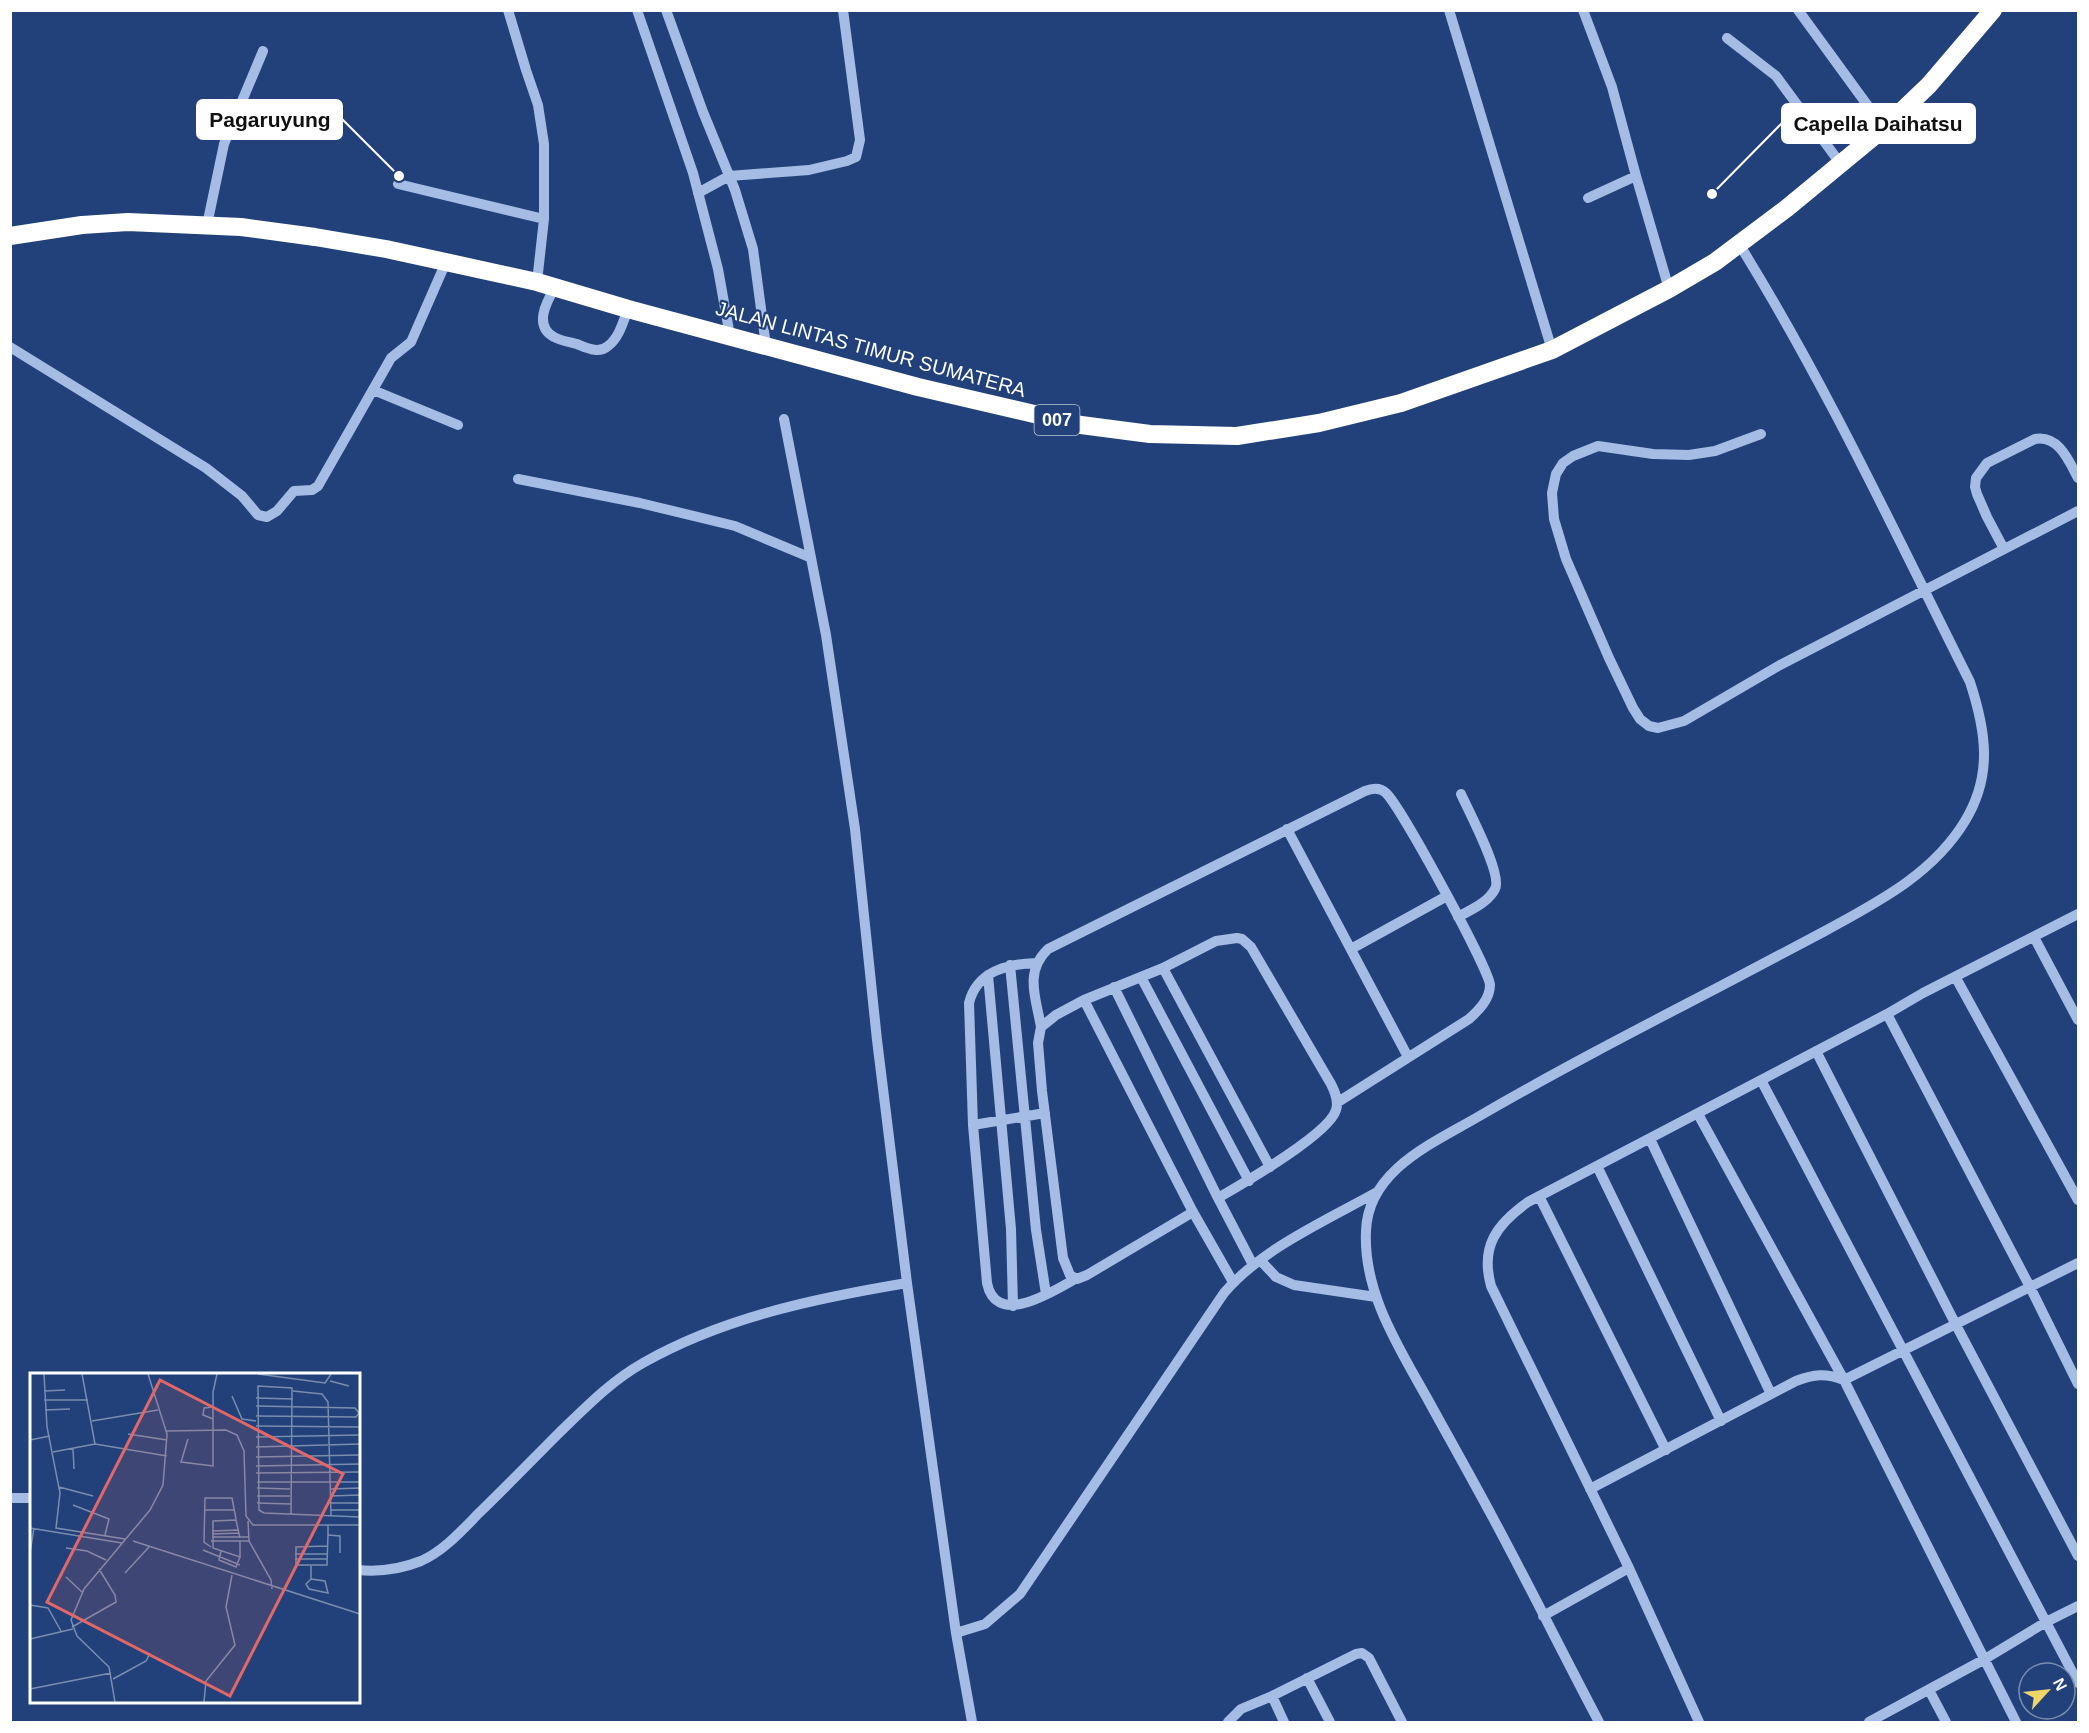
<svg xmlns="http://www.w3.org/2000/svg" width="2089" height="1733" font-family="Helvetica,sans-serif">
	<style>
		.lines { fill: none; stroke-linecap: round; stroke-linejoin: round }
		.minor { stroke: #a5bce5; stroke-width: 10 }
		.highway { stroke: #fff; stroke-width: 18 }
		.labels { text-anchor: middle; stroke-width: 4.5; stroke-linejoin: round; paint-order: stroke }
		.shield { fill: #22417a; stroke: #bdc6d7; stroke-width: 1.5 }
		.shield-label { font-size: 18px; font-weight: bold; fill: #fff }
		.street-label { font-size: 20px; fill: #fff; stroke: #22417a }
		.inset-road { fill: none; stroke: #7a8daf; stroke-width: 1.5 }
		.view { fill: #e26868; fill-opacity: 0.15; stroke: #e26868; stroke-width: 3 }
		.inset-edge { fill: none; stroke: #fff; stroke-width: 3 }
		.leader { fill: none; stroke: #fff; stroke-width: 2 }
		.callout-dot { fill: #fff; stroke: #22417a; stroke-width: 2 }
		.callout { fill: #fff; stroke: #fff; stroke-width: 2 }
		.callout-label { font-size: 21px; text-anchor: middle; font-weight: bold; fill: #111 }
	</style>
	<rect width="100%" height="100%" fill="#22417a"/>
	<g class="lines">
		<!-- minor -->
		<path class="minor" d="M 508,10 L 526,70 L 538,105 L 544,144 L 544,219 L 537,282
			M 637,10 L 693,173 L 718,269 L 730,336
			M 666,10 L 703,112 L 735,190 L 753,249 L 766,346
			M 1449,10 L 1552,350
			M 1583,10 L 1612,87 L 1636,176 L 1669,289
			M 1798,10 L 1884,128
			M 1727,38 L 1776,76 L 1840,163
			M 398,184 L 544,219
			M 698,193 L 729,176 L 809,170 L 847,161 L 856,157 L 860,140 L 843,10
			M 1588,198 L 1636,176
			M 207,225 L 224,144 L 263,51
			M 555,287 C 547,301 533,326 554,337 C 561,341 570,342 577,344 C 587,348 599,354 608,346 C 619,338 623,322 628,309
			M 10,347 L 206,468 L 242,496 L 258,515 L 267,517 L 277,511 L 294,491 L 312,490 L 318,486 L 391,358 L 411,342 L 446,262
			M 373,390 L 458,425
			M 784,419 L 826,635 L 855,829 L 877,1040 L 907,1283 L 956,1633 L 972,1722
			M 1761,434 L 1715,451 L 1689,455 L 1653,454 L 1598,446 L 1573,456 L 1563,463 L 1556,474 L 1552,493 L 1554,519 L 1566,559 L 1609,658 L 1633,708 L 1640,719 L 1649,726 L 1658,728 L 1684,721 L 1780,665 L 2078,511
			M 518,479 L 640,503 L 735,526 L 809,557
			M 2004,549 L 1987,517 L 1977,494 L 1975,487 L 1976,478 L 1987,463 L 2035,439 C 2059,435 2069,461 2078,478
			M 1287,829 L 1408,1057
			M 1458,917 C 1470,910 1488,903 1495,889 C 1503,875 1468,810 1461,794
			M 2034,937 L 2078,1020
			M 1351,949 L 1447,896
			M 1010,965 L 1036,1230 L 1046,1294
			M 1163,968 L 1270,1167
			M 988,975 L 1011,1229 L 1013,1306
			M 1141,977 L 1249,1181
			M 1956,978 L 2078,1200
			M 1114,987 L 1218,1198 L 1253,1265
			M 1084,1000 L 1193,1212 L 1233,1282
			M 1887,1014 L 2030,1287 L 2078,1384
			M 1041,1027 C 1036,998 1024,972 1048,949 L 1365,791 C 1373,788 1380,787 1386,793 C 1401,807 1489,969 1490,985 C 1490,999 1479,1010 1469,1019 L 1338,1102
			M 1816,1051 L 1956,1325 L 2078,1556
			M 1761,1080 L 2078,1683
			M 1045,1113 L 973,1125 L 987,1283 C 996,1328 1052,1292 1075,1279
			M 1698,1114 L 1844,1380 L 2016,1722
			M 973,1125 L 969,1003 C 977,971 1007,964 1036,963
			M 1650,1139 L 1771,1394
			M 1597,1166 L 1721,1421
			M 1539,1196 L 1666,1450
			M 1193,1212 L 1087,1275 L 1077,1279 L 1070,1275 L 1063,1258 L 1042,1091 L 1038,1043 L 1041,1027 L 1056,1015 L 1084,1000 L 1163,968 L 1216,941 L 1237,938 L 1242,939 L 1251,947 L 1331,1084 C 1335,1092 1339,1101 1336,1110 C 1329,1134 1242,1184 1218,1198
			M 1261,1261 L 1276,1277 L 1294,1285 L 1376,1297
			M 1590,1489 L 1796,1381 C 1814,1374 1826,1373 1844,1380 L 2078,1263
			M 10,1498 L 32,1498
			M 358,1570 C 379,1572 401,1569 421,1561 C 444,1551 462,1530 480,1512 C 507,1486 533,1459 560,1432 C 586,1407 611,1381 643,1363 C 724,1317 817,1298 907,1283
			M 1543,1616 L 1629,1568
			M 956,1633 L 985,1624 L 1020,1594 L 1224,1293 C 1261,1249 1327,1220 1377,1192
			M 1307,1678 L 1330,1722
			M 1929,1690 L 1946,1722
			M 1272,1696 L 1284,1722
			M 1228,1722 L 1241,1709 L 1272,1696 L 1356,1654 L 1362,1653 L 1369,1658 L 1402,1722
			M 1599,1722 C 1563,1654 1529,1585 1493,1518 C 1471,1477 1449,1438 1427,1398 C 1398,1346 1363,1292 1366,1231 C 1368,1171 1431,1144 1476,1118 C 1555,1072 1636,1030 1717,988 C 1753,969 1789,950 1825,931 C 1878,902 1933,874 1965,821 C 1993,775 1986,731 1970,682 C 1896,535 1826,384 1739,244
			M 1699,1722 L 1629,1568 L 1491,1286 C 1480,1246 1497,1224 1528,1202 L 1887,1014 L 1923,993 L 2078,914
			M 1869,1722 L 1985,1659 L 2046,1622 L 2078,1606"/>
		<!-- highway -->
		<path class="highway" d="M 10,236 L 82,225 L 128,222 L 241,227 L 315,237 L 386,249 L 537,282 L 628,309 L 918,387 L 1081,425 L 1150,434 L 1237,436 L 1319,423 L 1401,403 L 1552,350 L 1669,289 L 1715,262 L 1787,208 L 1884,128 L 1929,85 L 1993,10"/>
	</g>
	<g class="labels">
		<!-- shield labels -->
		<rect class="shield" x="1034.5" y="405" width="45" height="30" rx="4.5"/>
		<g class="shield-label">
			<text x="1057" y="426">007</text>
		</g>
		<!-- street labels -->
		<g class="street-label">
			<text transform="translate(871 349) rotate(15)" y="7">JALAN LINTAS TIMUR SUMATERA</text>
		</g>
	</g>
	<!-- overview -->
	<g transform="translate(30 1373)">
		<rect width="330" height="330" fill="#22417a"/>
		<path class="inset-road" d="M 14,1 L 17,54 L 30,120 L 26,155 L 95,166M 52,1 L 65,71M 228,1 L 295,10 L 301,1M 300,8 L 319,13M 14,18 L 35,17M 263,18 L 292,21 L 298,29 L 301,143M 202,23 L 212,46 L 226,48M 226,25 L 263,26M 14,27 L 58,27M 226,33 L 325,35 L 329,40 L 326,44 L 226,43M 183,34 L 174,35 L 173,42 L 183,46M 15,37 L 40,36M 62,48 L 128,37M 226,53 L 330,54M 136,58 L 196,57 L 207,62 L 214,78 L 216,143 L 223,152 L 330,152M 98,61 L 137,67M 226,64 L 330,62M 158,66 L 151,89 L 183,93 L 183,19 L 187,1M 0,67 L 20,63M 226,74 L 330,71M 43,75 L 44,96M 23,79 L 65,71 L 137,83M 226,84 L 330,82M 226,93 L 330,91M 226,100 L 330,99M 227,109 L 330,109M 29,114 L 63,123M 227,115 L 260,116M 300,116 L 330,115M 227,123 L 260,123M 300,123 L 330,122M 227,130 L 261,131M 301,130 L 330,130M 43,132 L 79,146 L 75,162M 174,137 L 205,137M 301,137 L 330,137M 261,141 L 262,15 L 228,13 L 229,137 L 234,140 L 330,144M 218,148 L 219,168 L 241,207 L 242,216M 0,155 L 92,170M 182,158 L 209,157M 182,161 L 209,160M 298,162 L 310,163 L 310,180M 182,164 L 219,164M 210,165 L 206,147 L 183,148 L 183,175 L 210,184 L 210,168M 103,168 L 330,241M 181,168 L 219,168M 297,173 L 266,174 L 266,192 L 297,192 L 297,191 L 298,162 L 298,152M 181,174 L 174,169 L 175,125 L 202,125 L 206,146M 36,175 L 57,178 L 76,187M 173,177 L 210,192M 191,178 L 189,187 L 206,194 L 210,184M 0,180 L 4,155M 265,181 L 297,181M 265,186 L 297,186M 281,193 L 281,206 L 295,208 L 298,220 L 279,216 L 276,211 L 281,206M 95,200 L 119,174M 36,204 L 52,219M 0,232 L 18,235 L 31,258M 42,254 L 86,229 L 85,222 L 69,196M 0,266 L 43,256M 83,306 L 116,288 L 120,280M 0,316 L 81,300M 85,329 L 79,294 L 47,263 L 41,247 L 54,216 L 120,137 L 133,112 L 137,61 L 118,1M 174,329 L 176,308 L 205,272 L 196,234 L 202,202"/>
		<path class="view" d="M 130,7 L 313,101 L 200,323 L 17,229 Z"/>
		<rect width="330" height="330" class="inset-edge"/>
	</g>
	<!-- callouts -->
	<path class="leader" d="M399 176L342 119M1712 194L1782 123"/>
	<g class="callout-dot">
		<circle cx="399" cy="176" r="6"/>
		<circle cx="1712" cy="194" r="6"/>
	</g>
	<g class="callout">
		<rect x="197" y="100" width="145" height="39" rx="6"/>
		<rect x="1782" y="104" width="193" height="39" rx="6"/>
	</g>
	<g class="callout-label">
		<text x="270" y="127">Pagaruyung</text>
		<text x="1878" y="131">Capella Daihatsu</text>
	</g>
	<!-- border -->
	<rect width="2089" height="1733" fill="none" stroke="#ffffff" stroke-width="24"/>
	<!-- north arrow -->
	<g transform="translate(2047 1691) rotate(63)"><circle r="28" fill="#22417a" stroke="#7a8daf" stroke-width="1.5"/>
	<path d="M0-4.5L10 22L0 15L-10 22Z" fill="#f0d567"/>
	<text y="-9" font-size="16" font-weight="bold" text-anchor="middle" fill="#ffffff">N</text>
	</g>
</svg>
